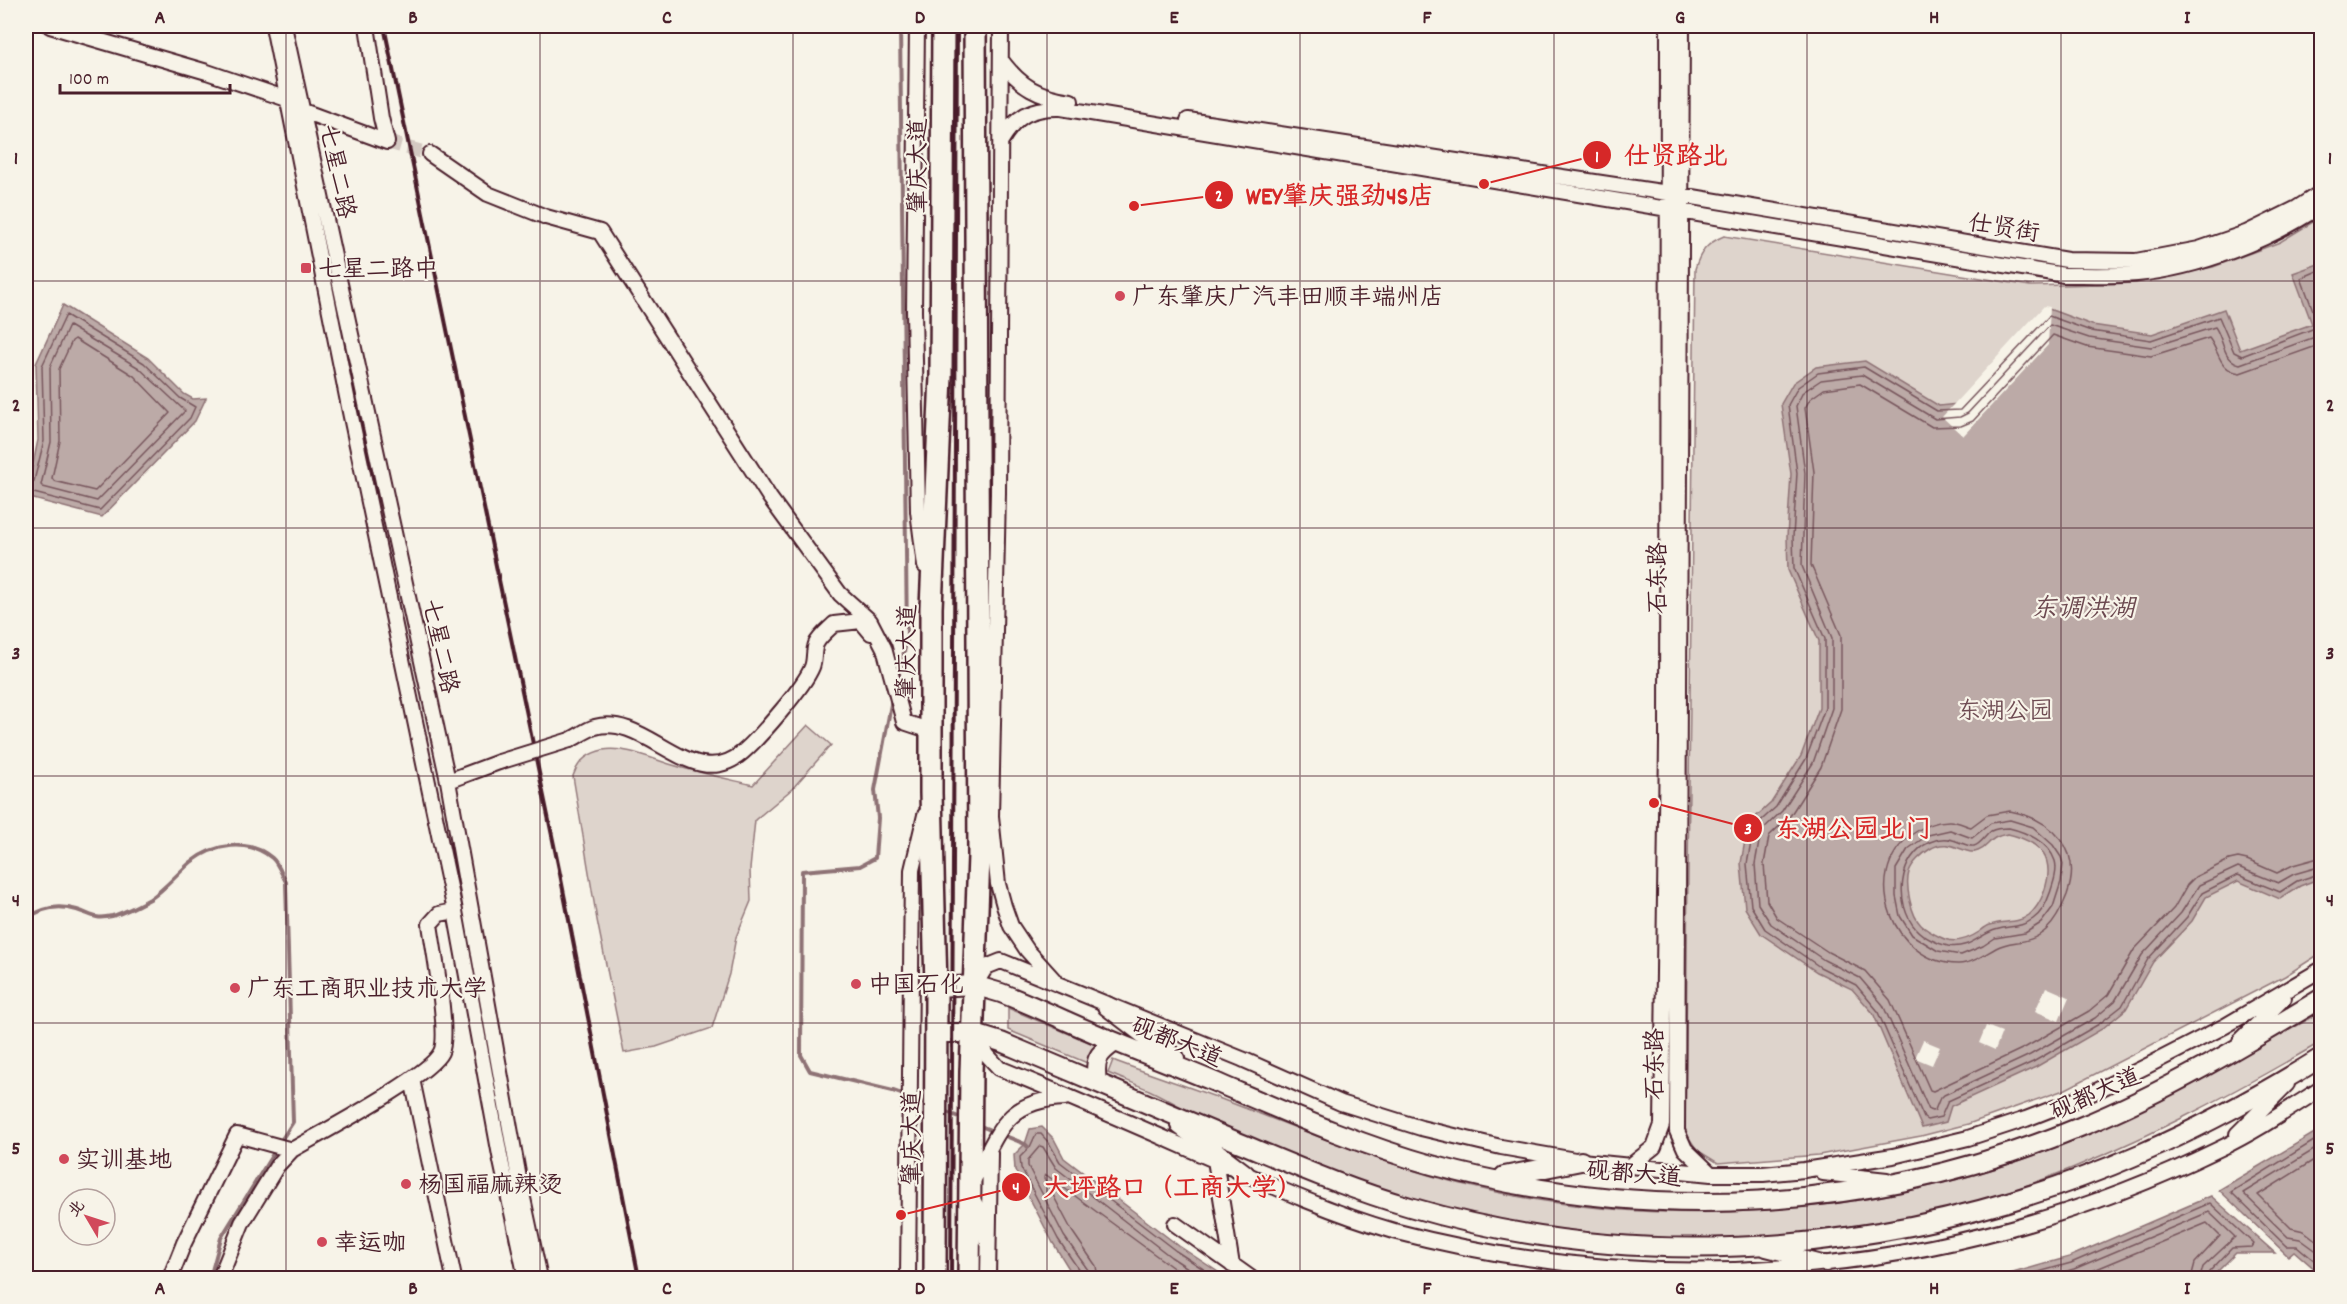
<svg xmlns="http://www.w3.org/2000/svg" width="2347" height="1304" font-family="Dekko,'LXGW WenKai TC',sans-serif">
	<style>
		.green { fill: #ded4cc; stroke: #947a7c; stroke-width: 1.5 }
		.water { fill: #bcaaa7; stroke: #8e7275; stroke-width: 1.5; fill-rule: evenodd }
		.pier { fill: #f7f3e8 }
		.lines { fill: none; stroke-linecap: round; stroke-linejoin: round }
		.shore { stroke: #78575d; stroke-width: 1.5 }
		.stream { stroke: #8e7275; stroke-width: 4 }
		.minor-tunnel { stroke: #d4c9c2; stroke-width: 14; stroke-dasharray: 14 7; stroke-linecap: butt }
		.minor-casing { stroke: #4a1f2b; stroke-width: 18 }
		.major-casing { stroke: #4a1f2b; stroke-width: 22 }
		.highway-casing { stroke: #4a1f2b; stroke-width: 26 }
		.minor { stroke: #f7f3e8; stroke-width: 14 }
		.major { stroke: #f7f3e8; stroke-width: 18 }
		.highway { stroke: #f7f3e8; stroke-width: 21 }
		.rail { stroke: #4a1f2b; stroke-width: 4 }
		.minor-bridge-casing { stroke: #4a1f2b; stroke-width: 18; stroke-linecap: butt }
		.minor-bridge { stroke: #f7f3e8; stroke-width: 14 }
		.grid { fill: none; stroke: #4a1f2b; stroke-width: 1.5; stroke-opacity: 0.55 }
		.poi-dot { fill: #d1495b; stroke: #f7f3e8; stroke-width: 2 }
		.labels { text-anchor: middle; stroke-width: 4.5; stroke-linejoin: round; paint-order: stroke }
		.street-label { font-size: 24px; fill: #4a1f2b; stroke: #f7f3e8 }
		.poi-label { font-size: 24px; fill: #4a1f2b; stroke: #f7f3e8; text-anchor: start }
		.park-label { font-size: 24px; fill: #6f4c53; stroke: #f7f3e8 }
		.water-label { font-size: 26px; font-style: italic; fill: #6c4950; stroke: #f7f3e8 }
		.leader { fill: none; stroke: #d62828; stroke-width: 2 }
		.callout-dot { fill: #d62828; stroke: #f7f3e8; stroke-width: 2 }
		.mark-label { font-size: 18px; text-anchor: middle; font-weight: bold; fill: #fff }
		.callout-label { font-size: 26px; text-anchor: middle; font-weight: bold; fill: #d62828; stroke: #f7f3e8; stroke-width: 4.5; stroke-linejoin: round; paint-order: stroke }
		.neatline { fill: none; stroke: #4a1f2b; stroke-width: 2 }
		.grid-label { font-size: 20px; text-anchor: middle; font-weight: bold; fill: #4a1f2b }
	</style>
	<rect width="100%" height="100%" fill="#f7f3e8"/>
	<filter id="ink" filterUnits="userSpaceOnUse"><feTurbulence type="fractalNoise" baseFrequency=".0167" numOctaves="2"/><feDisplacementMap in="SourceGraphic" scale="12" xChannelSelector="R" yChannelSelector="G"/><feConvolveMatrix kernelMatrix="1 2 1 2 8 2 1 2 1" color-interpolation-filters="sRGB"/></filter>
	<g filter="url(#ink)">
		<!-- green -->
		<path class="green" d="M 2321,217 L 2321,953 L 2285,976 L 2064,1090 L 1968,1124 L 1921,1136 L 1819,1155 L 1718,1163 L 1697,1150 L 1685,1132 L 1695,269 C 1700,252 1707,243 1724,236 L 2030,286 L 2136,283 L 2213,267 L 2280,242 Z
			M 808,725 L 831,745 L 792,789 L 755,820 L 750,869 L 751,901 L 736,937 L 729,974 L 712,1028 L 656,1047 L 624,1053 L 597,920 L 573,776 C 578,761 588,753 603,750 C 626,746 654,760 676,766 C 701,773 728,779 753,785 Z
			M 1008,1008 L 1098,1046 L 1092,1065 L 1008,1030 Z
			M 2321,1012 L 2321,1042 C 2230,1095 2138,1144 2039,1181 C 1858,1248 1615,1258 1430,1204 C 1356,1182 1283,1154 1212,1123 C 1191,1114 1171,1100 1149,1090 C 1136,1084 1122,1079 1108,1073 L 1113,1060 C 1148,1074 1185,1085 1221,1099 C 1296,1127 1371,1160 1450,1181 C 1632,1230 1845,1221 2024,1159 C 2128,1122 2225,1067 2321,1012 Z"/>
		<!-- water -->
		<path class="water" d="M 2321,263 L 2321,878 L 2300,886 L 2280,899 L 2238,881 L 2206,897 L 2192,921 L 2153,962 L 2126,1009 L 2102,1029 L 2036,1067 L 1951,1106 L 1946,1122 L 1922,1128 L 1873,1013 L 1852,989 L 1817,972 L 1761,934 L 1745,908 L 1741,863 L 1748,824 L 1771,803 L 1801,756 L 1819,708 L 1819,641 L 1788,570 L 1787,537 L 1791,474 L 1781,404 L 1793,383 L 1816,367 L 1865,361 L 1939,406 L 1958,404 L 2046,308 L 2092,325 L 2152,334 L 2224,309 L 2240,350 L 2312,324 L 2293,273 ZM 2008,834 C 2041,842 2056,858 2044,892 C 2041,900 2036,909 2029,915 C 2017,924 2004,920 1990,925 C 1986,926 1982,930 1979,932 C 1967,940 1953,944 1940,937 C 1934,934 1925,929 1921,925 C 1911,915 1905,886 1909,872 C 1912,863 1922,854 1930,849 C 1951,836 1965,857 1978,851 C 1991,846 1987,837 2008,834 Z
			M 63,305 L 148,358 L 184,394 L 193,399 L 206,398 L 195,421 L 102,517 L 26,497 L 38,440 L 36,364 Z
			M 1042,1127 L 1054,1139 L 1064,1158 L 1179,1246 L 1227,1278 L 1078,1278 L 1071,1272 L 1053,1243 L 1015,1170 L 1014,1155 L 1025,1144 L 1030,1129 Z
			M 2321,1129 L 2322,1266 L 2317,1271 L 2294,1251 L 2288,1256 L 2219,1190 Z
			M 2211,1196 L 2275,1253 L 2236,1253 L 2211,1278 L 1995,1278 L 2069,1257 Z"/>
		<!-- pier -->
		<path class="pier" d="M 2044,306 L 2050,307 L 2048,345 L 1963,436 L 1942,417 Z
			M 2046,987 L 2069,997 L 2059,1021 L 2035,1011 Z
			M 1986,1026 L 2002,1032 L 1995,1050 L 1979,1043 Z
			M 1923,1040 L 1940,1047 L 1932,1065 L 1915,1058 Z"/>
		<g class="lines">
			<!-- shore -->
			<path class="shore" d="M 2322,269 L 2301,278 L 2317,321 L 2315,328 L 2242,356 L 2234,352 L 2219,317 L 2151,340 L 2091,331 L 2049,316 L 1960,410 L 1937,411 L 1864,367 L 1818,373 L 1798,387 L 1788,405 L 1797,473 L 1793,537 L 1794,568 L 1825,639 L 1825,708 L 1806,759 L 1776,807 L 1754,827 L 1747,864 L 1751,906 L 1765,929 L 1820,967 L 1856,985 L 1877,1010 L 1924,1118 L 1927,1120 L 1941,1117 L 1948,1101 L 2033,1062 L 2099,1024 L 2122,1006 L 2148,959 L 2187,917 L 2202,893 L 2238,875 L 2280,892 L 2297,881 L 2322,873
				M 66,315 L 144,363 L 180,398 L 195,407 L 190,418 L 100,510 L 30,492 L 28,489 L 34,481 L 44,441 L 42,366 Z
				M 69,326 L 139,368 L 185,411 L 97,501 L 43,487 L 41,485 L 51,442 L 50,367 Z
				M 2322,333 L 2315,337 L 2240,364 C 2222,360 2224,339 2215,327 L 2151,347 L 2089,338 L 2050,325 L 1968,413 L 1960,417 L 1935,419 L 1862,375 L 1821,380 L 1803,392 L 1796,406 L 1805,473 L 1802,566 L 1832,638 L 1832,708 L 1813,763 L 1782,811 L 1761,831 L 1755,864 L 1758,904 L 1771,924 L 1824,960 L 1860,978 L 1883,1005 L 1929,1110 L 1932,1111 L 1935,1110 L 1939,1100 L 1944,1095 L 2030,1055 L 2095,1018 L 2115,1001 L 2142,955 L 2181,913 L 2199,885 L 2238,867 L 2278,883 L 2294,874 L 2322,866
				M 75,339 L 134,376 L 170,413 L 95,491 L 54,481 L 52,478 L 60,441 L 59,369 L 72,341 Z
				M 2322,344 L 2240,373 C 2218,370 2220,352 2209,338 L 2151,356 L 2087,347 L 2053,335 L 1973,421 L 1961,426 L 1932,427 L 1860,384 L 1824,389 L 1810,399 L 1805,408 L 1814,472 L 1811,565 L 1841,635 L 1841,709 L 1821,767 L 1790,816 L 1769,836 L 1764,864 L 1767,901 L 1777,918 L 1828,952 L 1865,971 L 1890,1000 L 1930,1090 L 1933,1091 L 2026,1047 L 2089,1011 L 2108,995 L 2134,950 L 2174,908 L 2187,885 L 2195,877 L 2229,860 L 2238,858 L 2247,860 L 2277,873 L 2293,865 L 2322,857
				M 2010,811 C 2054,820 2083,850 2067,895 C 2062,908 2056,921 2046,930 C 2028,946 2012,939 1996,948 C 1985,954 1972,964 1958,964 C 1893,963 1859,875 1911,835 C 1922,827 1935,821 1949,821 C 1956,821 1964,825 1971,827 L 1987,815 Z
				M 2010,820 L 2033,827 L 2053,845 L 2061,857 L 2063,864 L 2061,882 L 2053,907 L 2041,923 L 2025,933 L 1995,938 L 1983,946 L 1961,955 L 1938,951 L 1912,935 L 1900,916 L 1896,896 L 1896,869 L 1908,849 L 1928,835 L 1950,830 L 1972,838 L 1991,823 Z
				M 2009,828 C 2026,832 2049,842 2055,861 C 2058,871 2053,884 2050,893 C 2047,902 2042,913 2033,919 C 2020,929 2004,925 1990,932 C 1975,939 1966,949 1948,946 C 1938,944 1923,937 1916,929 C 1894,904 1898,856 1930,842 C 1952,832 1963,848 1974,846 C 1980,845 1986,835 1991,831 C 1996,828 2003,828 2009,828 Z
				M 2322,1136 L 2231,1192 L 2286,1246 L 2297,1246 L 2316,1262 L 2322,1262
				M 2322,1145 L 2243,1193 L 2288,1237 L 2300,1239 L 2322,1255
				M 2322,1155 L 2258,1195 L 2291,1228 L 2304,1231 L 2322,1245
				M 1082,1278 L 1081,1273 L 1058,1239 L 1021,1168 L 1020,1157 L 1030,1147 L 1036,1134 L 1041,1134 L 1049,1143 L 1060,1162 L 1176,1251 L 1217,1278
				M 1089,1278 L 1088,1270 L 1064,1236 L 1028,1166 L 1028,1160 L 1040,1146 L 1043,1147 L 1056,1168 L 1171,1257 L 1203,1278
				M 1098,1278 L 1096,1266 L 1072,1231 L 1044,1178 L 1045,1174 L 1187,1278
				M 2017,1278 L 2071,1263 L 2210,1203 L 2254,1244 L 2252,1247 L 2232,1248 L 2209,1272 L 2207,1278
				M 2043,1278 L 2074,1269 L 2209,1212 L 2235,1237 L 2203,1267 L 2200,1278
				M 2075,1278 L 2207,1223 L 2220,1236 L 2195,1263 L 2191,1278"/>
			<!-- stream -->
			<path class="stream" d="M 898,678 L 907,639 L 900,26
				M 892,699 L 875,790 L 878,818 L 875,858 L 860,866 L 802,871 L 801,1055 L 810,1071 L 893,1091 L 907,1096
				M 26,919 C 41,908 58,904 77,910 C 93,915 94,920 112,916 C 124,913 139,905 150,899 C 165,889 177,874 191,862 C 214,844 248,838 272,858 C 278,863 282,875 286,882 L 293,1122 L 280,1142
				M 914,1099 L 929,1105
				M 942,1110 L 963,1119
				M 978,1125 L 1025,1144 L 1028,1147
				M 210,1278 L 221,1238 L 276,1149"/>
			<!-- minor-tunnel -->
			<path class="minor-tunnel" d="M 387,142 L 430,154"/>
			<!-- minor casing -->
			<g class="minor-casing">
				<path id="minor" d="M 50,26 L 207,72 L 287,99
					M 273,26 L 350,412 L 455,911 L 501,1161 L 526,1278
					M 284,26 L 448,781 L 520,1184 L 540,1278
					M 367,26 L 381,118 L 387,142
					M 917,26 L 914,311 L 918,511 L 925,566
					M 1001,26 L 998,493 L 991,816 L 998,884 L 1004,906 L 1011,926 L 1027,950 L 1054,980
					M 1682,26 L 1677,1131 L 1685,1149 L 1711,1174
					M 1001,60 C 1021,87 1038,96 1071,101
					M 303,111 L 387,142
					M 1188,120 L 1681,195 L 2067,260 L 2136,261 L 2199,249 L 2246,233 L 2297,208 L 2322,192
					M 1001,141 C 1016,116 1031,107 1061,108 L 2064,275 C 2088,275 2113,276 2137,274 C 2199,268 2270,240 2322,205
					M 430,154 L 488,194 L 546,217 L 600,232 L 770,498 L 840,594 L 870,621 L 884,648 L 904,722 L 931,731
					M 570,740 C 578,736 586,730 595,727 C 646,712 693,796 743,752 C 760,737 804,687 812,667 C 815,660 813,651 816,644 C 819,637 829,629 834,624 L 861,621 L 871,633
					M 448,781 L 499,762
					M 976,983 L 986,967 L 1001,961 L 1242,1059 L 1341,1103 L 1421,1128 L 1501,1147 L 1581,1161 L 1711,1174 L 1763,1174 L 1804,1170 L 1893,1156 L 1968,1138 L 2026,1119 L 2090,1094 L 2147,1066 L 2225,1026 L 2322,969
					M 972,1033 L 988,1056 L 999,1068 C 1071,1097 1141,1128 1212,1159 C 1272,1186 1331,1213 1394,1231 C 1672,1304 1961,1275 2219,1149 C 2255,1132 2289,1109 2322,1088
					M 2240,1041 L 2284,998
					M 412,1079 L 454,1278
					M 2237,1134 L 2287,1084
					M 1215,1160 L 1232,1265
					M 1630,1166 L 1654,1147 L 1662,1125 L 1667,742 L 1668,26
					M 1823,1173 L 1887,1180
					M 972,1183 C 998,1135 1003,1100 1065,1098
					M 975,1203 L 988,1244
					M 1175,1224 L 1251,1278
					M 1766,1249 L 1826,1264
					M 170,1278 L 184,1243 L 237,1135 L 292,1150
					M 220,1278 L 242,1223 L 277,1166 L 292,1150 C 321,1133 430,1076 441,1052 C 450,1034 433,947 430,924 L 439,914 L 455,911
					M 908,1278 L 912,870 L 925,815
					M 988,1278 L 990,1153"/>
			</g>
			<!-- major casing -->
			<g class="major-casing">
				<path id="major" d="M 936,987 L 974,985 L 1001,993 C 1040,1008 1078,1027 1118,1043 C 1152,1057 1187,1070 1222,1085 C 1290,1114 1360,1145 1432,1165 C 1647,1224 1873,1213 2080,1127 C 2165,1092 2243,1046 2322,998
					M 1107,1006 L 1175,1058
					M 936,1033 L 972,1033 L 1001,1042 C 1078,1075 1156,1107 1233,1140 C 1291,1164 1350,1190 1410,1207 C 1652,1278 1913,1253 2142,1153 C 2204,1126 2264,1093 2322,1057
					M 1097,1082 C 1094,1060 1097,1054 1115,1042
					M 1180,1125 L 1245,1174
					M 1504,1176 L 1581,1161"/>
			</g>
			<!-- highway casing -->
			<g class="highway-casing">
				<path id="highway" d="M 935,1278 L 936,987 L 931,793 L 931,608 L 941,376 L 943,26
					M 969,1278 L 971,1072 L 979,856 L 975,26"/>
			</g>
			<!-- minor -->
			<use href="#minor" class="minor"/>
			<!-- major -->
			<use href="#major" class="major"/>
			<!-- highway -->
			<use href="#highway" class="highway"/>
			<!-- rail -->
			<path class="rail" d="M 384,26 L 560,874 L 639,1278
				M 951,1278 L 957,26"/>
			<!-- minor-bridge casing -->
			<g class="minor-bridge-casing">
				<path id="minor-bridge" d="M 499,762 L 570,740"/>
			</g>
			<!-- minor-bridge -->
			<use href="#minor-bridge" class="minor-bridge"/>
		</g>
	</g>
	<!-- grid -->
	<path class="grid" d="M 286,26 L 286,1278M 540,26 L 540,1278M 793,26 L 793,1278M 1047,26 L 1047,1278M 1300,26 L 1300,1278M 1554,26 L 1554,1278M 1807,26 L 1807,1278M 2061,26 L 2061,1278M 26,281 L 2322,281M 26,528 L 2322,528M 26,776 L 2322,776M 26,1023 L 2322,1023"/>
	<!-- markers -->
	<g class="poi-dot">
		<rect x="300" y="262" width="12" height="12" rx="3"/>
		<circle cx="1120" cy="296" r="6"/>
		<circle cx="856" cy="984" r="6"/>
		<circle cx="235" cy="988" r="6"/>
		<circle cx="64" cy="1159" r="6"/>
		<circle cx="406" cy="1184" r="6"/>
		<circle cx="322" cy="1242" r="6"/>
	</g>
	<g class="labels">
		<!-- street labels -->
		<g class="street-label">
			<text transform="translate(917 166) rotate(-90)" y="8">肇庆大道</text>
			<text transform="translate(338 171) rotate(78)" y="8">七星二路</text>
			<text transform="translate(2004 227) rotate(9)" y="8">仕贤街</text>
			<text transform="translate(1657 578) rotate(-90)" y="8">石东路</text>
			<text transform="translate(441 646) rotate(78)" y="8">七星二路</text>
			<text transform="translate(906 652) rotate(-89)" y="8">肇庆大道</text>
			<text transform="translate(1177 1041) rotate(22)" y="8">砚都大道</text>
			<text transform="translate(1654 1064) rotate(-90)" y="8">石东路</text>
			<text transform="translate(2095 1093) rotate(-24)" y="8">砚都大道</text>
			<text transform="translate(911 1138) rotate(-90)" y="8">肇庆大道</text>
			<text transform="translate(1634 1173) rotate(5)" y="8">砚都大道</text>
		</g>
		<!-- poi labels -->
		<g class="poi-label">
			<text x="318" y="276">七星二路中</text>
			<text x="1132" y="304">广东肇庆广汽丰田顺丰端州店</text>
			<text x="868" y="992">中国石化</text>
			<text x="247" y="996">广东工商职业技术大学</text>
			<text x="76" y="1167">实训基地</text>
			<text x="418" y="1192">杨国福麻辣烫</text>
			<text x="334" y="1250">幸运咖</text>
		</g>
		<!-- park labels -->
		<g class="park-label">
			<text x="2005" y="718">东湖公园</text>
		</g>
		<!-- water labels -->
		<g class="water-label">
			<text x="2083" y="616">东调洪湖</text>
		</g>
	</g>
	<!-- callouts -->
	<path class="leader" d="M1484 184L1597 155M1134 206L1219 195M1654 803L1748 828M901 1215L1016 1187"/>
	<g class="callout-dot">
		<circle cx="1484" cy="184" r="6"/>
		<circle cx="1134" cy="206" r="6"/>
		<circle cx="1654" cy="803" r="6"/>
		<circle cx="901" cy="1215" r="6"/>
		<circle cx="1597" cy="155" r="15"/>
		<circle cx="1219" cy="195" r="15"/>
		<circle cx="1748" cy="828" r="15"/>
		<circle cx="1016" cy="1187" r="15"/>
	</g>
	<g class="mark-label">
		<text x="1597" y="162">1</text>
		<text x="1219" y="201">2</text>
		<text x="1748" y="834">3</text>
		<text x="1016" y="1193">4</text>
	</g>
	<g class="callout-label">
		<text x="1676" y="164">仕贤路北</text>
		<text x="1340" y="204">WEY肇庆强劲4S店</text>
		<text x="1853" y="837">东湖公园北门</text>
		<text x="1173" y="1196">大坪路口（工商大学）</text>
	</g>
	<!-- margin -->
	<rect width="2347" height="1304" fill="none" stroke="#f7f3e8" stroke-width="66"/>
	<!-- north arrow -->
	<g transform="translate(87 1217) rotate(309)"><circle r="28" fill="#f7f3e8" stroke="#b29e9c" stroke-width="1.5"/>
	<path d="M0-4.5L10 22L0 15L-10 22Z" fill="#d1495b"/>
	<text y="-9" font-size="16" font-weight="bold" text-anchor="middle" fill="#4a1f2b">北</text>
	</g>
	<!-- scale -->
	<path d="M60 84v9h170v-9" fill="none" stroke="#4a1f2b" stroke-width="3"/>
	<text x="69" y="84" font-size="18" fill="#4a1f2b" stroke="#f7f3e8" stroke-width="4.5" paint-order="stroke">100 m</text>
	<rect x="33" y="33" width="2281" height="1238" class="neatline"/>
	<g class="grid-label">
		<text x="160" y="23">A</text>
		<text x="413" y="23">B</text>
		<text x="667" y="23">C</text>
		<text x="920" y="23">D</text>
		<text x="1174" y="23">E</text>
		<text x="1427" y="23">F</text>
		<text x="1680" y="23">G</text>
		<text x="1934" y="23">H</text>
		<text x="2187" y="23">I</text>
		<text x="16" y="164">1</text>
		<text x="2330" y="164">1</text>
		<text x="16" y="411">2</text>
		<text x="2330" y="411">2</text>
		<text x="16" y="659">3</text>
		<text x="2330" y="659">3</text>
		<text x="16" y="906">4</text>
		<text x="2330" y="906">4</text>
		<text x="16" y="1154">5</text>
		<text x="2330" y="1154">5</text>
		<text x="160" y="1294">A</text>
		<text x="413" y="1294">B</text>
		<text x="667" y="1294">C</text>
		<text x="920" y="1294">D</text>
		<text x="1174" y="1294">E</text>
		<text x="1427" y="1294">F</text>
		<text x="1680" y="1294">G</text>
		<text x="1934" y="1294">H</text>
		<text x="2187" y="1294">I</text>
	</g>
</svg>
